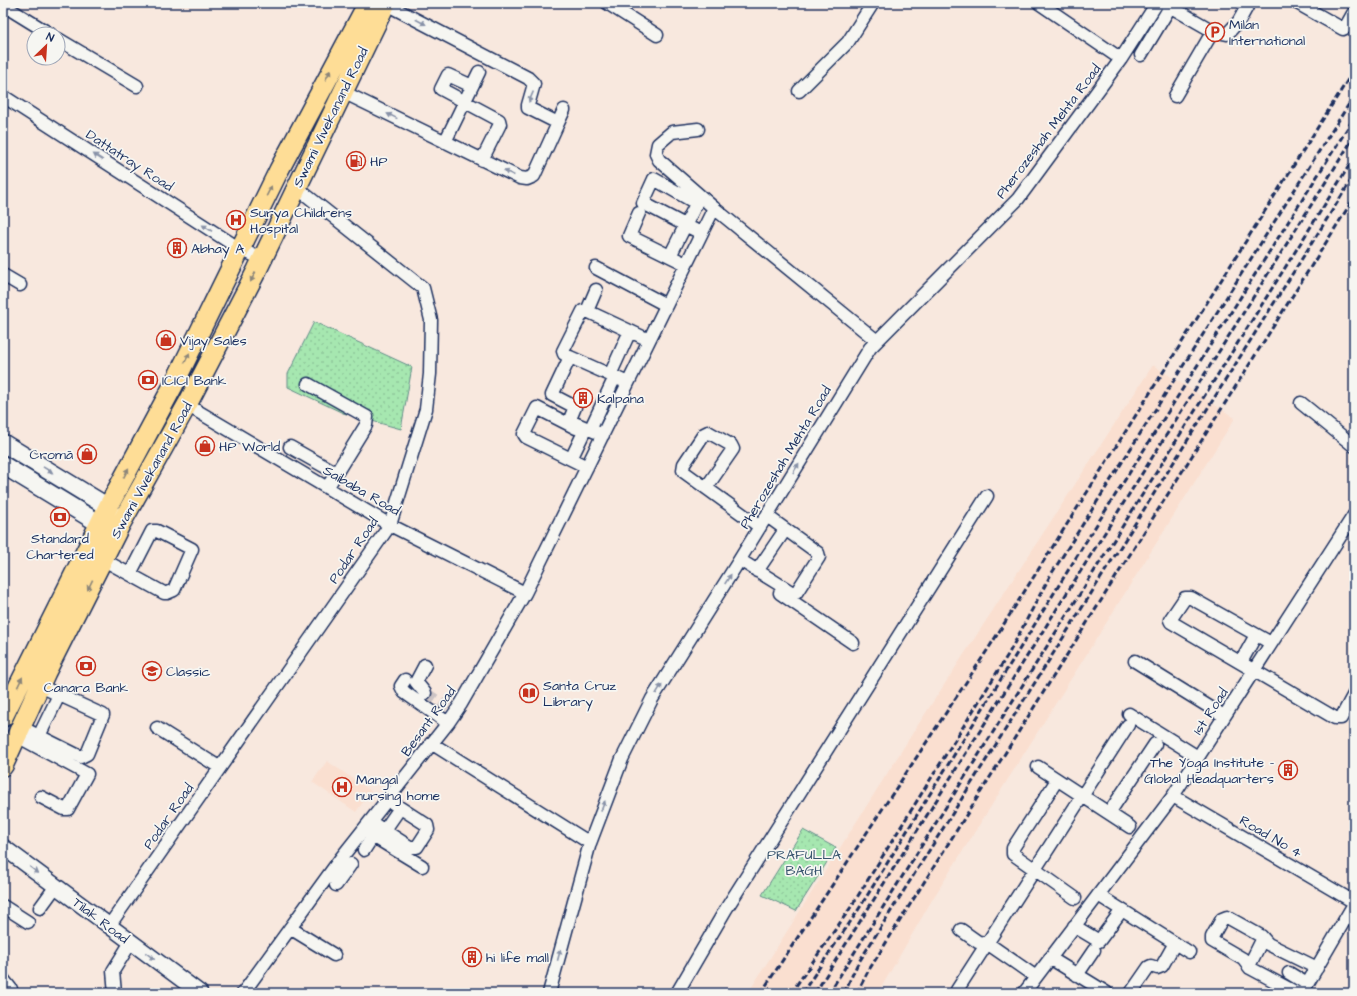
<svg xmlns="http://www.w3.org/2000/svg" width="1357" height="996" font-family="'Architects Daughter',sans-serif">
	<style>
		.built { fill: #fadfd0 }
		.grass { fill: url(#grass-dots); stroke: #608b87 }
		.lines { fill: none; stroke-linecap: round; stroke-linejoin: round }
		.minor-tunnel { stroke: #ccc3c4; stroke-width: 12; stroke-dasharray: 12 6; stroke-linecap: butt }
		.minor-casing { stroke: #1b2f5e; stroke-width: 15 }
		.tertiary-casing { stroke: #1b2f5e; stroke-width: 18 }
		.secondary-casing { stroke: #1b2f5e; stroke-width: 20 }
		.primary-casing { stroke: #1b2f5e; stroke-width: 22 }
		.minor { stroke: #f6f6f2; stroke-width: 12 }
		.tertiary { stroke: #f6f6f2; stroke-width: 15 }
		.secondary { stroke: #f6f6f2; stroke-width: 17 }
		.primary { stroke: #fedd96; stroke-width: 19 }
		.rail { stroke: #1b2f5e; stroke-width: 3; stroke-dasharray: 6 3; stroke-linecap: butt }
		.oneway { fill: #8892a8 }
		.oneway2 { fill: #8c867a }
		.labels { text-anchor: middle; stroke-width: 3.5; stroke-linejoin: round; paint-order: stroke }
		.poi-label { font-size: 14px; fill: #1b2f5e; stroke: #f6f6f2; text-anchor: start }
		.street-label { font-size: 14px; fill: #1b2f5e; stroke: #f6f6f2 }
		.park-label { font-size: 14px; fill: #37546e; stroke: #f6f6f2 }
	</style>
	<defs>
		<pattern id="grass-dots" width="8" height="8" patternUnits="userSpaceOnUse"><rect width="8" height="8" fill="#a6e7b0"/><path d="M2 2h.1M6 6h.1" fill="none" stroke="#8ec69a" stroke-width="1.8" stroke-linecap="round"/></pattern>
	</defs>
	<rect width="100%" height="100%" fill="#f8e8de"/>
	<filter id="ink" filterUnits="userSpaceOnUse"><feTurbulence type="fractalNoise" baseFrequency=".025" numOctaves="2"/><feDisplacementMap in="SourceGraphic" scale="8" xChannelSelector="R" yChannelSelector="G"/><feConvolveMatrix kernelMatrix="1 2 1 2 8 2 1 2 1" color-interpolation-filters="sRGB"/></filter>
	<g filter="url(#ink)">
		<!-- built -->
		<path class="built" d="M 1153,365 L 1235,418 L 932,900 L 878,993 L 748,993 L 914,731 Z
			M 327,761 L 371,791 L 356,812 L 312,782 Z"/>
		<!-- grass -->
		<path class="grass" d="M 314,322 L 412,367 L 401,429 L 343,413 L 288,387 L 288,374 Z
			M 803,830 L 836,848 L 796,911 L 762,895 Z"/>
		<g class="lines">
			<!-- minor-tunnel -->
			<path class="minor-tunnel" d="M 425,693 L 447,708"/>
			<!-- minor casing -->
			<g class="minor-casing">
				<path id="minor" d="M 607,3 L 657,35
					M 1039,3 L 1121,59
					M 1164,3 L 1213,31 L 1227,34 L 1239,21 L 1249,3
					M 1297,3 L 1343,29 L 1345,28 L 1354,12
					M 3,5 L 50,34
					M 58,39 L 137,86
					M 1141,55 L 1170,7
					M 472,86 L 448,75 L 441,89 L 499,120 L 500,124 L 482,160
					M 799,91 L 848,42 L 873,3
					M 343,92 L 520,178 L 527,179 L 534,176 L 558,123 L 528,108 L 528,105 L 534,84 L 528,78 L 386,4
					M 3,96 L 240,249 L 262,259
					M 1175,96 L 1213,31
					M 558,123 L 564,110
					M 445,142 L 479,72
					M 714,208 L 877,341
					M 639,213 L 629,236 L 686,264
					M 670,256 L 696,204 L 696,203 L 654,179 L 643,203 L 685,225 L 701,233
					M 596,268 L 666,305
					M 3,275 L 20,285
					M 587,311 L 596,290
					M 570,357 L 564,354 L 563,351 L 583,311 L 587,311 L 649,340
					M 610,375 L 630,331
					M 308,384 L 367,417 L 366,425 L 327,488
					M 1301,403 L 1354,446
					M 187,405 L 390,525 L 525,593
					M 576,428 L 537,408 L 524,434 L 526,437 L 587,467
					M 590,430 L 615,377
					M 603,435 L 572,422 L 570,419 L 575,407 L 552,395 L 570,357 L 628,383
					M 290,447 L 336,473
					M 571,459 L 584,432
					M 706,488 L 733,449 L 731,445 L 708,432 L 704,434 L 684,464 L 683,470 L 684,472 L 760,527
					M 102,559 L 164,593 L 167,593 L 174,590 L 192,549 L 157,531 L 152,531 L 130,574
					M 740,560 L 793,593 L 796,593 L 819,557 L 818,553 L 767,516
					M 757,571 L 785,530
					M 780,593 L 853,643
					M 1271,643 L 1191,598 L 1185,598 L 1170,620 L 1171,622 L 1335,718 L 1341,718 L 1354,694
					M 1135,661 L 1224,716
					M 1241,662 L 1256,635
					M 405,680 L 401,686 L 404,692 L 448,723
					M 425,693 L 416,682 L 425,665
					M 1129,714 L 1198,757
					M 21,727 L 81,757 L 87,754 L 103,715 L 40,686
					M 157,728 L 219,767
					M 17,736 L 87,774 L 68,809 L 64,809 L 41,797
					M 39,736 L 59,695
					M 431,743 L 590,843
					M 1038,767 L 1130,827
					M 1057,780 L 1013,848 L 1013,854 L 1075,898
					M 1173,796 L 1354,902
					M 1109,813 L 1155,744
					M 371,822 L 410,847 L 417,847 L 428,830 L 427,825 L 388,800
					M 363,830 L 422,866
					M 384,831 L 400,808
					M 364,850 L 373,836
					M 336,885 L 351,864
					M 1098,895 L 1189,952
					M 3,906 L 28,922
					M 40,908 L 56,886
					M 109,926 L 390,525 L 426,409 L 430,374 L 431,320 L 423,288 L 296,187
					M 1074,926 L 1099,941 L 1122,910
					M 290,928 L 334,955
					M 961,930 L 978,942 L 987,943 L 1036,977
					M 1050,958 L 1107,993
					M 1249,966 L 1263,938
					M 1289,973 L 1307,984
					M 1077,975 L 1094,950
					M 3,979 L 11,989 L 10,993
					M 957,990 L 1128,725
					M 115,993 L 113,971 L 131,942
					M 243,993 L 341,858 L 448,723 L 461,704 L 525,593 L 714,208 L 659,160 L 656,154 L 658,144 L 672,132 L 698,129
					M 549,993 L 590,843 L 622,759 L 652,699 L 737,564 L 870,348 L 1018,199 L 1121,59 L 1157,3
					M 677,993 L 726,909 L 987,496
					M 1024,993 L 1173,796 L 1354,515
					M 1131,993 L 1149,967 L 1151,966 L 1157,968 L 1162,966 L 1175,943
					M 1297,993 L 1250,968 L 1243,959 L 1212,941 L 1212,937 L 1222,919 L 1227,917 L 1261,936 L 1268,944 L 1317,968
					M 1302,993 L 1354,904"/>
			</g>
			<!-- tertiary casing -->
			<g class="tertiary-casing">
				<path id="tertiary" d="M 3,847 L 200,993"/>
			</g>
			<!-- secondary casing -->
			<g class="secondary-casing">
				<path id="secondary" d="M 3,443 L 108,507 L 115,518
					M 3,465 L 100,524 L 112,524"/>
			</g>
			<!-- primary casing -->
			<g class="primary-casing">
				<path id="primary" d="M 3,717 L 108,507 L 173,386 L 279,170 L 368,3
					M 3,766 L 46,672 L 120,525 L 187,405 L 257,270 L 386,3"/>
			</g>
			<!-- minor -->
			<use href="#minor" class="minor"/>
			<!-- tertiary -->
			<use href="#tertiary" class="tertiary"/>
			<!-- secondary -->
			<use href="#secondary" class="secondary"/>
			<!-- primary -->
			<use href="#primary" class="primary"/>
			<!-- rail -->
			<path class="rail" d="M 761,993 L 990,646 L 1354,70
				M 791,993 L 851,907 L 1009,653 L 1050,576 L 1354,96
				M 802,993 L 857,912 L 1085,543 L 1354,118
				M 815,993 L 1354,137
				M 829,993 L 1354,158
				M 844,993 L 857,965 L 1354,176
				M 857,993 L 867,973 L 1354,198"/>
		</g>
		<!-- one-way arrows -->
		<defs><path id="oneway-solid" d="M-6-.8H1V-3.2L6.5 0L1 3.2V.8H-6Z"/></defs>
		<g class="oneway">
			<use href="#oneway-solid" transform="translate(421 22) rotate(28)"/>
			<use href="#oneway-solid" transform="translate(531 97) rotate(113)"/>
			<use href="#oneway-solid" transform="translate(392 116) rotate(-154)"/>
			<use href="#oneway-solid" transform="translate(98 157) rotate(-147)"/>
			<use href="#oneway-solid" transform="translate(509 173) rotate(-155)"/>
			<use href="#oneway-solid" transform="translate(207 228) rotate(-147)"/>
			<use href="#oneway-solid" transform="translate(796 468) rotate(-59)"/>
			<use href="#oneway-solid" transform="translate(48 470) rotate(32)"/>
			<use href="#oneway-solid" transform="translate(728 579) rotate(-57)"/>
			<use href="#oneway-solid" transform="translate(659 689) rotate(-58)"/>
			<use href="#oneway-solid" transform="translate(603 806) rotate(-69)"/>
			<use href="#oneway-solid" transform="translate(34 870) rotate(37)"/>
			<use href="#oneway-solid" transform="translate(559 955) rotate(-75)"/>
			<use href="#oneway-solid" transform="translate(150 956) rotate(37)"/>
		</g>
		<g class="oneway2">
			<use href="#oneway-solid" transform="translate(328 75) rotate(-62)"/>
			<use href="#oneway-solid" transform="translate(269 191) rotate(-63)"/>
			<use href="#oneway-solid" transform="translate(253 277) rotate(117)"/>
			<use href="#oneway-solid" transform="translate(187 358) rotate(-64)"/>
			<use href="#oneway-solid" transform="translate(126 473) rotate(-62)"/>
			<use href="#oneway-solid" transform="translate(90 585) rotate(116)"/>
			<use href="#oneway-solid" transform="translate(20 682) rotate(-64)"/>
		</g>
	</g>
	<!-- icons -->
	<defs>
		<g id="parking-ring" transform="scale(1)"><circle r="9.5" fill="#f6f6f2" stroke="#c8321e" stroke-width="1.5"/><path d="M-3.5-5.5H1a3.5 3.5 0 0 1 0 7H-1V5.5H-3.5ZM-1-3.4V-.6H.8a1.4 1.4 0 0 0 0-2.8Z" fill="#c8321e"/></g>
		<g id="fuel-ring" transform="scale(1)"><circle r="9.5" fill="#f6f6f2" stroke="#c8321e" stroke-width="1.5"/><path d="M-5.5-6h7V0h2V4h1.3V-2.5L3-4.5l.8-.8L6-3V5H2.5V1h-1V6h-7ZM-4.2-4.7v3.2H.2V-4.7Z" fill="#c8321e"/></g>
		<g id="hospital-ring" transform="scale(1)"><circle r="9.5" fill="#f6f6f2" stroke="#c8321e" stroke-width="1.5"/><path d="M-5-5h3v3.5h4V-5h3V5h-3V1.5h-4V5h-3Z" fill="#c8321e"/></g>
		<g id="building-ring" transform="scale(1)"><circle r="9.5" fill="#f6f6f2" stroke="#c8321e" stroke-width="1.5"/><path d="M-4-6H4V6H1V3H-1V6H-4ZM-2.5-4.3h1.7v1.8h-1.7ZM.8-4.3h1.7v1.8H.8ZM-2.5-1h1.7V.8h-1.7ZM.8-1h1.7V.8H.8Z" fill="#c8321e"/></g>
		<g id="shop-ring" transform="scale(1)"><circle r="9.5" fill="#f6f6f2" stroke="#c8321e" stroke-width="1.5"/><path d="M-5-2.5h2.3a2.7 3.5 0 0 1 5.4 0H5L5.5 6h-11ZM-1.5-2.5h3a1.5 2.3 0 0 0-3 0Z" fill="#c8321e"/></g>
		<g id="bank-ring" transform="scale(1)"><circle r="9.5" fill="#f6f6f2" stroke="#c8321e" stroke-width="1.5"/><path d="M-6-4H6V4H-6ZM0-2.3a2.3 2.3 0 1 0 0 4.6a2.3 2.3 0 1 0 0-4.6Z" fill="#c8321e"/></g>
		<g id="school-ring" transform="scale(1)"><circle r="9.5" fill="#f6f6f2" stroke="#c8321e" stroke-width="1.5"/><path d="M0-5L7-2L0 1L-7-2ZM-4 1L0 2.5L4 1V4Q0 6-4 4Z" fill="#c8321e"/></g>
		<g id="library-ring" transform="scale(1)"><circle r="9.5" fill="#f6f6f2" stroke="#c8321e" stroke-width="1.5"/><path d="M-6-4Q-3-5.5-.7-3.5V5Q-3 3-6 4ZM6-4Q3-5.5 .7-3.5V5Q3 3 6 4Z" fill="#c8321e"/></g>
	</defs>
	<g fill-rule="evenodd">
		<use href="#parking-ring" x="1215" y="32"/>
		<use href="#fuel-ring" x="356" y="161"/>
		<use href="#hospital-ring" x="236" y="220"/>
		<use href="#building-ring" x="177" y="248"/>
		<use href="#shop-ring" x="166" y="340"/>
		<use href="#bank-ring" x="148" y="380"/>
		<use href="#building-ring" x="583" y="398"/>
		<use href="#shop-ring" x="205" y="446"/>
		<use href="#shop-ring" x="87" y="454"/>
		<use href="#bank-ring" x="60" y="517"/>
		<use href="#bank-ring" x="86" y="666"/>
		<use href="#school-ring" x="152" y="671"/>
		<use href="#library-ring" x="529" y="693"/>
		<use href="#building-ring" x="1288" y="770"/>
		<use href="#hospital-ring" x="342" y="787"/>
		<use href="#building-ring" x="472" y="957"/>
	</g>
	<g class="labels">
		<!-- poi labels -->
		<g class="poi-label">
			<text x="1229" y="29">Milan<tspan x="1229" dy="16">International</tspan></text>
			<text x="370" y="166">HP</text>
			<text x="250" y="217">Surya Childrens<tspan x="250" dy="16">Hospital</tspan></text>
			<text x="191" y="253">Abhay A</text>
			<text x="180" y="345">Vijay Sales</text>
			<text x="162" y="385">ICICI Bank</text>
			<text x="597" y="403">Kalpana</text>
			<text x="219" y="451">HP World</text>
			<text x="73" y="459" text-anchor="end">Cromā</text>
			<text x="60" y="543" text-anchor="middle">Standard<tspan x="60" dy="16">Chartered</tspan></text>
			<text x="166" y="676">Classic</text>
			<text x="543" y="690">Santa Cruz<tspan x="543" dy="16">Library</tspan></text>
			<text x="86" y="692" text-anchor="middle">Canara Bank</text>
			<text x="1274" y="767" text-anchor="end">The Yoga Institute -<tspan x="1274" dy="16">Global Headquarters</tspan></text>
			<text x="356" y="784">Mangal<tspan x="356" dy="16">nursing home</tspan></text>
			<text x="486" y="962">hi life mall</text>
		</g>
		<!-- street labels -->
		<g class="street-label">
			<text transform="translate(330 117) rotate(-64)" y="5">Swami Vivekanand Road</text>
			<text transform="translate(1048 131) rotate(-53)" y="5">Pherozeshah Mehta Road</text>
			<text transform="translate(130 160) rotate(33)" y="5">Dattatray Road</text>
			<text transform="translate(785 457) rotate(-59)" y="5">Pherozeshah Mehta Road</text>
			<text transform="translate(151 470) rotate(-61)" y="5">Swami Vivekanand Road</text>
			<text transform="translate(362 490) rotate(30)" y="5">Saibaba Road</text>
			<text transform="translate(353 550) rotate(-56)" y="5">Podar Road</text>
			<text transform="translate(1210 711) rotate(-57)" y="5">1st Road</text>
			<text transform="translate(428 721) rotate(-54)" y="5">Besant Road</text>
			<text transform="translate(168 816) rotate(-55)" y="5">Podar Road</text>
			<text transform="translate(1271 836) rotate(30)" y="5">Road No 4</text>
			<text transform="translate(101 920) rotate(37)" y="5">Tilak Road</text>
		</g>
		<!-- park labels -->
		<g class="park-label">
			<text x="804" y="859">PRAFULLA<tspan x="804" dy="16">BAGH</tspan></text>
		</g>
	</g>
	<!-- margin -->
	<rect width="1357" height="996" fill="none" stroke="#f6f6f2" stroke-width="16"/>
	<rect x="8" y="8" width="1341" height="980" fill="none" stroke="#1b2f5e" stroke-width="1.5" filter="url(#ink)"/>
	<!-- north arrow -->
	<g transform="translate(46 46) rotate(25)"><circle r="19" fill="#f6f6f2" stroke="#9ea6b7"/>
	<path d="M0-3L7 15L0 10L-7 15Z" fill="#c8321e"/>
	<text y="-6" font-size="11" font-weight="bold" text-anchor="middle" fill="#1b2f5e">N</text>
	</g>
</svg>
